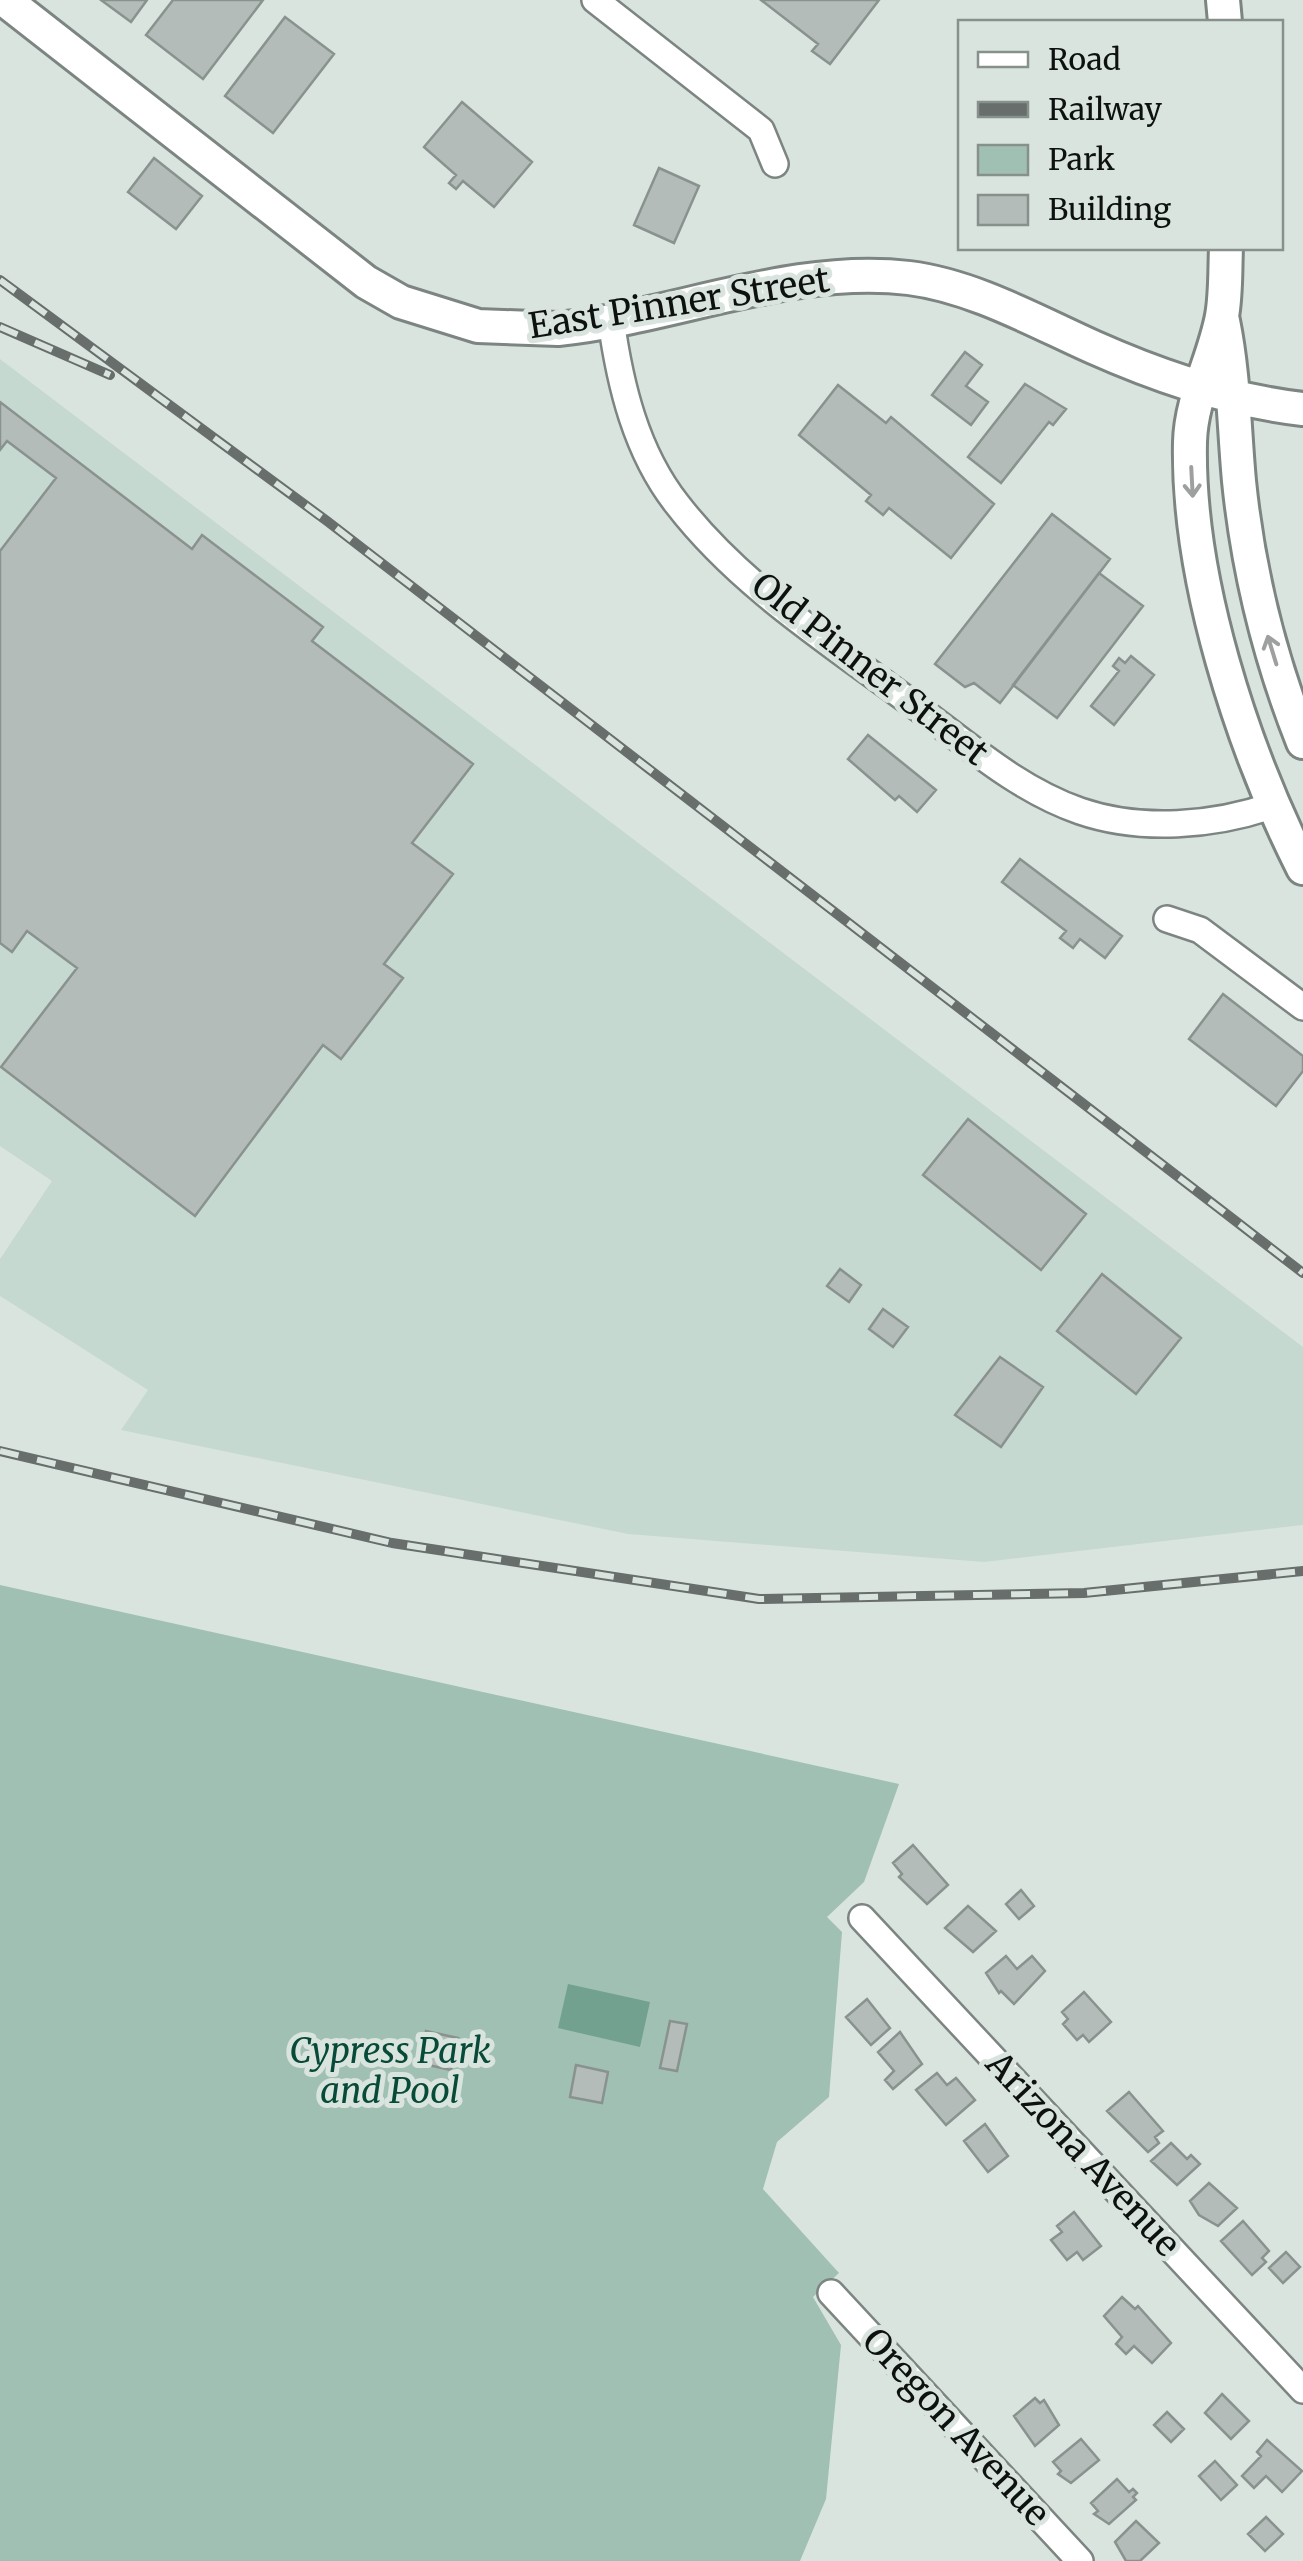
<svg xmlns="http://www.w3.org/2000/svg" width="1303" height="2561" font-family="Merriweather,serif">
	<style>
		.built { fill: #c6d9d1 }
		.green { fill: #a0c0b3 }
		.water { fill: #72a28f }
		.building { fill: #b3bcb8; stroke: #89928e; stroke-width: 2.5 }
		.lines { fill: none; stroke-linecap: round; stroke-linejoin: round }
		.minor-casing { stroke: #7c8581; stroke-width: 30 }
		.major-casing { stroke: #7c8581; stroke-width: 38 }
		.minor { stroke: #fff; stroke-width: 25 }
		.major { stroke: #fff; stroke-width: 32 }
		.rail-casing { stroke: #686e6b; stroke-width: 10 }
		.rail { stroke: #dae4df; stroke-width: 6; stroke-dasharray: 19; stroke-linecap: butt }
		.oneway { stroke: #9ea09f }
		.labels { text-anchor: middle; stroke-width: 10; stroke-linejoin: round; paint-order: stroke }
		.street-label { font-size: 35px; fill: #0d110f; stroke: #dae4df }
		.park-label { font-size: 35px; font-style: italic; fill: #064a37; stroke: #dae4df }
	</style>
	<rect width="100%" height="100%" fill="#dae4df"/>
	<!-- built -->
	<path class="built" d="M 0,359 L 1303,1347 L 1303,1525 L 984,1562 L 628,1534 L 121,1430 L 148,1390 L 0,1296 L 0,1259 L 52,1181 L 0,1146 Z"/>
	<!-- green -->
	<path class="green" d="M 0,1585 L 899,1784 L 864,1882 L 827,1917 L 842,1932 L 829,2097 L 777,2142 L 763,2189 L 839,2273 L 813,2297 L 841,2345 L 826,2499 L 800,2561 L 0,2561 Z"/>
	<!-- water -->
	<path class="water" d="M 568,1984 L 650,2002 L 640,2047 L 558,2028 Z"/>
	<!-- building -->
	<path class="building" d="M 101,0 L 147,0 L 131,22 Z
		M 173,0 L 263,0 L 203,79 L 146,35 Z
		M 761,0 L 879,0 L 830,64 L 812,51 L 818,44 Z
		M 285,17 L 334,54 L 273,133 L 225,96 Z
		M 462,102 L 532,162 L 494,207 L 463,181 L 456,189 L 449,183 L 456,175 L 424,147 Z
		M 154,158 L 202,196 L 176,229 L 128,192 Z
		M 659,168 L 699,186 L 674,243 L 634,225 Z
		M 965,352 L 982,365 L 966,386 L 988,402 L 971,425 L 932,395 Z
		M 1025,384 L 1066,409 L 1053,425 L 1049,422 L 1001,483 L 968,457 Z
		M 838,385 L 886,423 L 891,417 L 994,504 L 951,558 L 889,508 L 883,515 L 866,501 L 871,495 L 799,435 Z
		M 0,402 L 192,549 L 202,535 L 323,627 L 312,641 L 473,764 L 412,843 L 453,874 L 384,964 L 403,978 L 341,1059 L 323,1045 L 195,1216 L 1,1067 L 77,968 L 27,931 L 12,952 L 0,943 L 0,551 L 56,478 L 7,441 L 0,450 Z
		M 1052,514 L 1110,559 L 1000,703 L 974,683 L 965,687 L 935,664 Z
		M 1099,573 L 1143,606 L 1057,718 L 1013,685 Z
		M 1131,656 L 1154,675 L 1114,725 L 1091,706 L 1119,671 L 1113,666 L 1119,658 L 1125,663 Z
		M 868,735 L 936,790 L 917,812 L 899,796 L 895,800 L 848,759 Z
		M 1020,859 L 1122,936 L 1105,958 L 1080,939 L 1073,948 L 1060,938 L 1066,931 L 1002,882 Z
		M 1223,994 L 1303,1056 L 1303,1071 L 1276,1106 L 1189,1039 Z
		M 968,1119 L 1086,1214 L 1041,1270 L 923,1175 Z
		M 840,1269 L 861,1285 L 849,1302 L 827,1286 Z
		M 1102,1274 L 1181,1338 L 1136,1394 L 1057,1331 Z
		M 883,1309 L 908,1327 L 893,1347 L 869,1329 Z
		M 1000,1357 L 1043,1387 L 1001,1447 L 955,1415 Z
		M 913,1845 L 948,1885 L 927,1904 L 899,1877 L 902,1874 L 893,1863 Z
		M 1021,1890 L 1034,1906 L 1019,1919 L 1006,1904 Z
		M 968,1906 L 996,1931 L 973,1952 L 945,1928 Z
		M 1006,1956 L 1017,1969 L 1032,1956 L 1045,1971 L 1014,2004 L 1001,1991 L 999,1993 L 986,1973 Z
		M 1084,1992 L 1111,2022 L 1089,2042 L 1083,2035 L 1077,2040 L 1063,2024 L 1068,2019 L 1062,2012 Z
		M 867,1999 L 890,2028 L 871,2045 L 846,2017 Z
		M 670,2021 L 687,2024 L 677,2071 L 660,2068 Z
		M 426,2031 L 458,2038 L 451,2070 L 419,2063 Z
		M 900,2032 L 922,2064 L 893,2089 L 885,2080 L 894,2071 L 878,2052 Z
		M 576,2065 L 608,2072 L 602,2103 L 570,2097 Z
		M 937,2073 L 947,2085 L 956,2078 L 975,2100 L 946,2125 L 916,2090 Z
		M 1129,2092 L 1163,2131 L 1155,2137 L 1159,2143 L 1148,2152 L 1107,2111 Z
		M 985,2124 L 1008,2156 L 988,2172 L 964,2141 Z
		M 1171,2143 L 1187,2159 L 1191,2155 L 1200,2164 L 1177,2185 L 1151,2161 Z
		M 1209,2183 L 1237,2208 L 1218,2226 L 1199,2215 L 1190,2201 Z
		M 1074,2212 L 1101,2246 L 1083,2260 L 1077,2252 L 1067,2260 L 1051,2240 L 1062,2232 L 1057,2226 Z
		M 1243,2221 L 1269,2251 L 1262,2258 L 1266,2262 L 1252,2275 L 1221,2241 Z
		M 1286,2252 L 1300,2267 L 1283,2283 L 1269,2268 Z
		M 1122,2297 L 1135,2309 L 1138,2306 L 1171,2343 L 1152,2363 L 1134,2346 L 1126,2354 L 1116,2344 L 1122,2337 L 1104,2316 Z
		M 1222,2394 L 1249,2421 L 1231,2439 L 1205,2413 Z
		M 1035,2398 L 1040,2403 L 1044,2400 L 1059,2425 L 1035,2446 L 1014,2416 Z
		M 1167,2412 L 1184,2429 L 1171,2442 L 1154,2425 Z
		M 1081,2439 L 1099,2460 L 1071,2483 L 1058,2474 L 1061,2471 L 1053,2462 Z
		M 1267,2440 L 1302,2471 L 1282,2492 L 1266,2476 L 1254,2488 L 1242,2476 L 1261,2456 L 1257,2452 Z
		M 1215,2461 L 1237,2485 L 1221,2500 L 1199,2476 Z
		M 1117,2479 L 1129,2492 L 1133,2489 L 1137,2493 L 1133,2497 L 1136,2500 L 1109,2524 L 1094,2514 L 1098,2511 L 1091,2503 Z
		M 1266,2517 L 1283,2534 L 1265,2551 L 1248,2534 Z
		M 1136,2521 L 1159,2543 L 1140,2561 L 1126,2561 L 1115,2542 Z"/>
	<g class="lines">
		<!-- minor casing -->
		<g class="minor-casing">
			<path id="minor" d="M 595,0 L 761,130 L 775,164
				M 611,320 C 620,385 636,452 677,504 C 740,586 832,644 914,705 C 967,744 1017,789 1080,811 C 1141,832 1214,826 1274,805
				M 1167,919 L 1200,930 L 1303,1007
				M 862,1918 L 1303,2390
				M 831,2293 L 1080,2561"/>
		</g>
		<!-- major casing -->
		<g class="major-casing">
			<path id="major" d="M 5,0 L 366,282 L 401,302 L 478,326 L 558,329 C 674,317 792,264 909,278 C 973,286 1035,321 1093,347 C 1158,376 1232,401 1303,409
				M 1223,0 L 1225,22
				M 1226,248 C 1225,270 1226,294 1222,316 C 1214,359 1191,398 1190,442 C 1187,579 1242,747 1303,868
				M 1223,321 C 1234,375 1234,427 1239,481 C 1248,570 1270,659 1303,742"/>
		</g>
		<!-- minor -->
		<use href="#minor" class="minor"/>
		<!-- major -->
		<use href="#major" class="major"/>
		<!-- rail casing -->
		<g class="rail-casing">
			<path id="rail" d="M 0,280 L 327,521 L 1303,1273
				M 0,327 L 110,375
				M 0,1451 L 392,1543 L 759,1599 L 1084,1593 L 1303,1571"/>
		</g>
		<!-- rail -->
		<use href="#rail" class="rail"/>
	</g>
	<!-- one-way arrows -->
	<defs><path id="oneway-shaft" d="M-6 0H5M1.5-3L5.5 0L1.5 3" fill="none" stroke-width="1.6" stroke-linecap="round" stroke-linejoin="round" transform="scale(2.5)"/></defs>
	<g class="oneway">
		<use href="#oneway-shaft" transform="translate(1192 482) rotate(87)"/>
		<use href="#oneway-shaft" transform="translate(1272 650) rotate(-107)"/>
	</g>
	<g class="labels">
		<!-- street labels -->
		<g class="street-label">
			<text transform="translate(679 303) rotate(-9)" y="12">East Pinner Street</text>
			<text transform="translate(870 669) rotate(38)" y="12">Old Pinner Street</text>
			<text transform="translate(1083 2154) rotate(47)" y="12">Arizona Avenue</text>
			<text transform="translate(956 2427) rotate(47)" y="12">Oregon Avenue</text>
		</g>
		<!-- park labels -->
		<g class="park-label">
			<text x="390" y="2063">Cypress Park<tspan x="390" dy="40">and Pool</tspan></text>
		</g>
	</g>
	<!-- legend -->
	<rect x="958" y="20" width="325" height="230" fill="#dae4df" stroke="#88908c" stroke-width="2.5"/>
	<rect x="978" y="52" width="50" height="15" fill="#ffffff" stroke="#88908c" stroke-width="2.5"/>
	<text x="1048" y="70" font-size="30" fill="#0d110f">Road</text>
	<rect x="978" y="102" width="50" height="15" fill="#686e6b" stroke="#88908c" stroke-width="2.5"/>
	<text x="1048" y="120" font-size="30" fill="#0d110f">Railway</text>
	<rect x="978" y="145" width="50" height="30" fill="#a0c0b3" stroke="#88908c" stroke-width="2.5"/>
	<text x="1048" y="170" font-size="30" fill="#0d110f">Park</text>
	<rect x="978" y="195" width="50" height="30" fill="#b3bcb8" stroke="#88908c" stroke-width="2.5"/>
	<text x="1048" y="220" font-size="30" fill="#0d110f">Building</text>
</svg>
